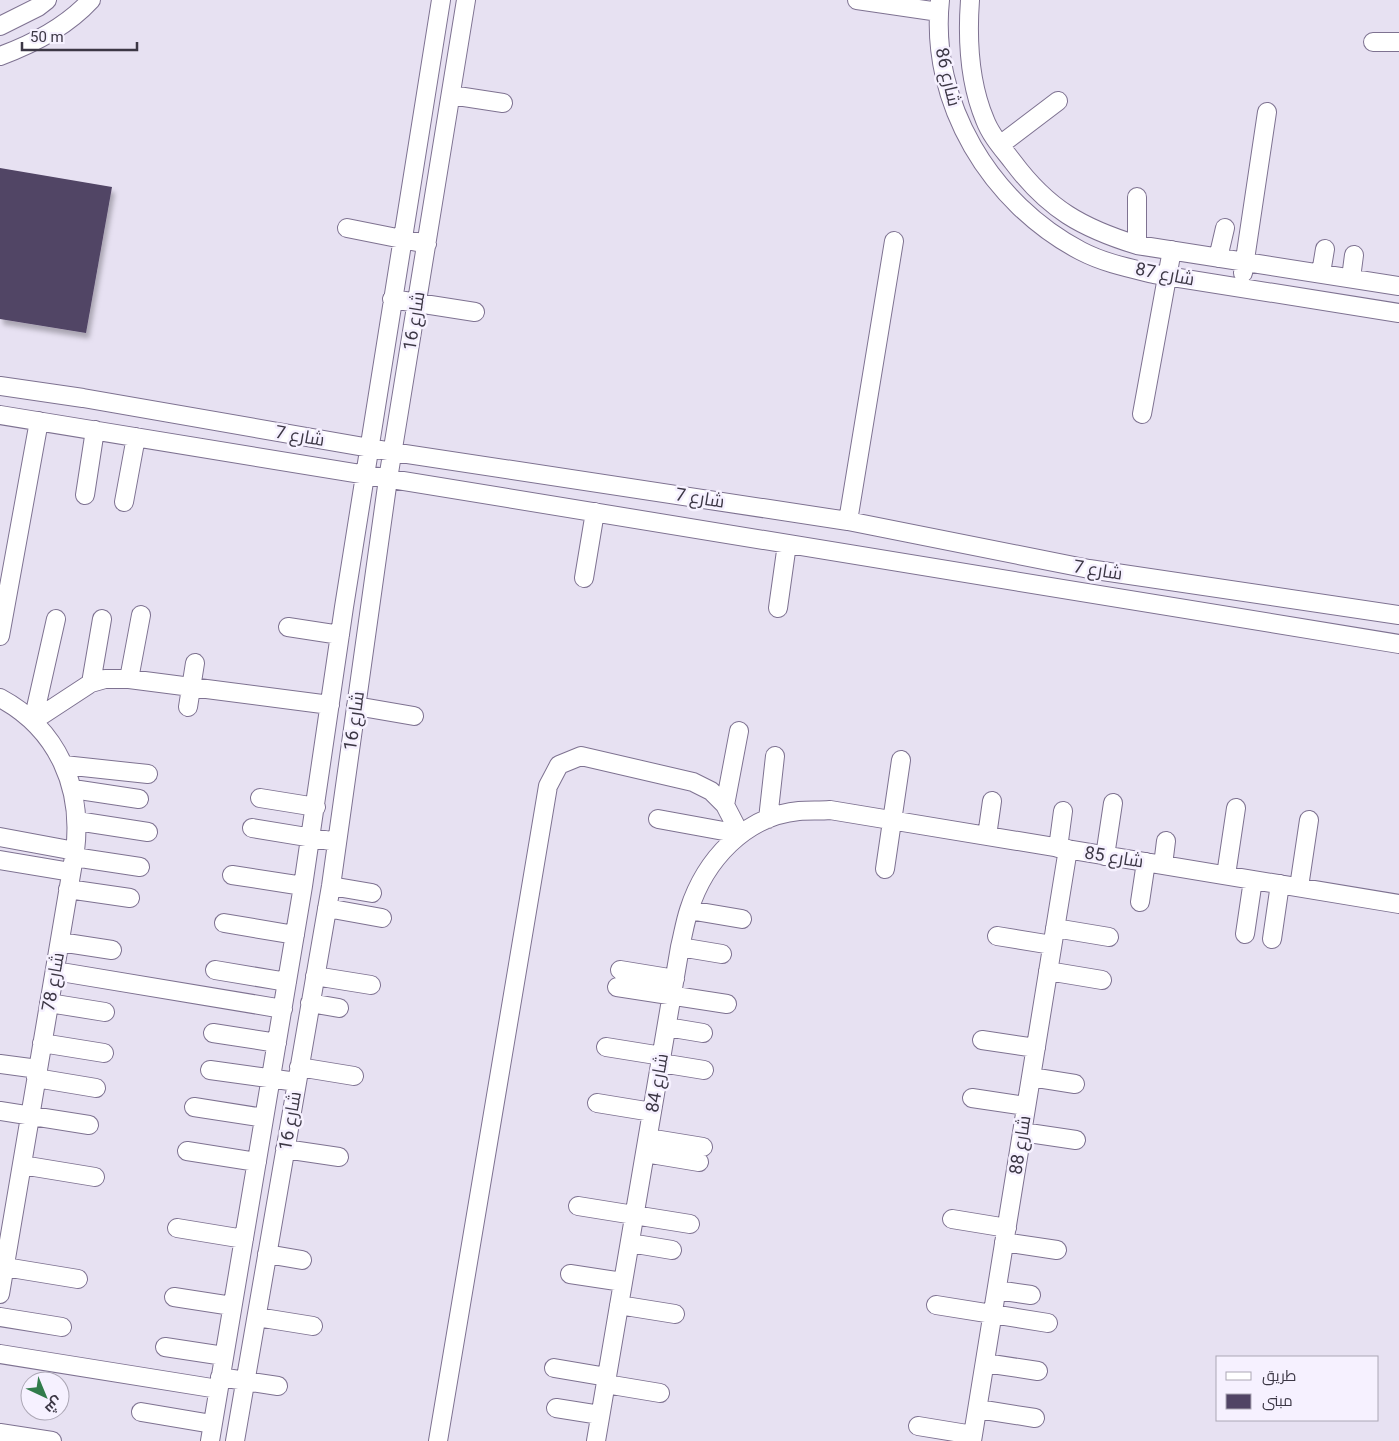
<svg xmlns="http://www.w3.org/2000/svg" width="1399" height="1441" font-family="Roboto,Cairo,sans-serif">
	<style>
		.built { fill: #e7e1f2; fill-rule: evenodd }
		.building { fill: #514465; filter: url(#shadow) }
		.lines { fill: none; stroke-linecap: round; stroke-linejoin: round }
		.minor-casing { stroke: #7e7291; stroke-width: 20 }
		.minor { stroke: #fff; stroke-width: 18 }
		.labels { text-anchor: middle; stroke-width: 5; stroke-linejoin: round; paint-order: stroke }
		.street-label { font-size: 18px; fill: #3c3745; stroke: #f6f1ff }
	</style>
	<defs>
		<filter id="shadow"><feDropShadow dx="3" dy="5.5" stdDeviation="2.5" flood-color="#0004"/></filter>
	</defs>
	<rect width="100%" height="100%" fill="#f6f1ff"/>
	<!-- built -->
	<path class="built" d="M 0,0 L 1399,0 L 1399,1441 L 0,1441 ZM 1218,1357 L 1378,1357 L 1378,1420 L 1218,1420 ZM 30,1381 L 60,1381 L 60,1411 L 30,1411 Z"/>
	<!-- building -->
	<path class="building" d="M 0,168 L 112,187 L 86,333 L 0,319 Z"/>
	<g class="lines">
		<!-- minor casing -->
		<g class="minor-casing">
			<path id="minor" d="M 857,0 L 939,12
				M 940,0 C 929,103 991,204 1081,251 C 1104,263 1129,268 1154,274 L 1399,313
				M 970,0 C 967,41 969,82 985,120 C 991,136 1003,149 1013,162 C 1048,209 1082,228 1137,245 L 1399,286
				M 0,26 L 38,7 L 47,0
				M 1373,42 L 1399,42
				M 0,56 C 33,44 67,26 91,0
				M 451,95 L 503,103
				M 1000,145 L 1058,101
				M 347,228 L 427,244
				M 1137,245 L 1137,197
				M 1218,258 L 1225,228
				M 1243,273 L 1267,112
				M 1321,273 L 1325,249
				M 1351,278 L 1354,255
				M 392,299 L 475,312
				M 0,386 L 83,398 L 393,452 L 848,521 L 1089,569 L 1399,615
				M 1142,414 L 1172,250
				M 0,415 L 1399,644
				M 85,495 L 95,430
				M 124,502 L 136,437
				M 848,521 L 894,241
				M 584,578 L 595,512
				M 778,608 L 787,544
				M 288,627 L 340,635
				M 0,636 L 39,421
				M 129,679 L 141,615
				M 91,683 L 102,619
				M 0,698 C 58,729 83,788 75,851 L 0,1294
				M 356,706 L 414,716
				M 188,707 L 195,663
				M 33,721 L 91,683 L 105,679 L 129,679 L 330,705
				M 33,721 L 56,619
				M 64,765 L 148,774
				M 73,789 L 139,799
				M 260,798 L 316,807
				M 725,805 L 739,731
				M 658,819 L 740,834
				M 768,819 L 775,756
				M 77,821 L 148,832
				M 252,828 L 337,842
				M 987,836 L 992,801
				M 0,837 L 75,851
				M 1058,848 L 1063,811
				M 1105,856 L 1113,803
				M 74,857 L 140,867
				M 0,860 L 71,872
				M 1163,865 L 1166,841
				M 885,869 L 901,760
				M 232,875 L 303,886
				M 1226,875 L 1236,808
				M 331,886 L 372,893
				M 1299,887 L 1309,820
				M 68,889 L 130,898
				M 1140,902 L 1146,862
				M 327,908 L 382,918
				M 689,910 L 742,919
				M 224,923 L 295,935
				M 1055,928 L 1109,937
				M 1245,934 L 1253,880
				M 997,936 L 1052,945
				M 1272,939 L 1280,884
				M 60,942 L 112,950
				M 680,947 L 722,954
				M 215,970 L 287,982
				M 620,970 L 675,979
				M 55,971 L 283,1009
				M 1048,971 L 1102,980
				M 315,976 L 371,985
				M 617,987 L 727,1004
				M 49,1003 L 105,1012
				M 310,1003 L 339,1008
				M 667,1027 L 703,1033
				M 213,1033 L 277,1043
				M 982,1040 L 1036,1048
				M 42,1043 L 104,1053
				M 606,1047 L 662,1056
				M 661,1063 L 704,1070
				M 0,1064 L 38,1069
				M 299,1067 L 354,1076
				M 210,1070 L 297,1082
				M 1031,1077 L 1075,1084
				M 36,1078 L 96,1088
				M 972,1098 L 1026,1106
				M 597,1103 L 652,1112
				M 194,1107 L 264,1118
				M 0,1111 L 89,1125
				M 1022,1132 L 1076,1140
				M 648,1138 L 703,1147
				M 285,1149 L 339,1157
				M 187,1151 L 257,1162
				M 645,1153 L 699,1162
				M 22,1165 L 95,1177
				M 578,1206 L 690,1224
				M 952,1219 L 1007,1228
				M 177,1228 L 244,1239
				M 1004,1242 L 1057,1250
				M 630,1243 L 672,1250
				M 267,1254 L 302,1260
				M 5,1267 L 78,1279
				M 570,1274 L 623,1282
				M 997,1290 L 1031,1295
				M 174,1297 L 232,1306
				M 619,1305 L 675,1314
				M 936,1305 L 1048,1323
				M 0,1317 L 62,1327
				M 257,1317 L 313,1326
				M 165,1347 L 224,1356
				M 0,1354 L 218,1389
				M 985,1363 L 1038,1371
				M 554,1368 L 607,1377
				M 220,1377 L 278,1386
				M 606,1384 L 660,1393
				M 556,1408 L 600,1415
				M 978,1409 L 1035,1418
				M 141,1412 L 212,1424
				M 918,1426 L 973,1435
				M 0,1433 L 52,1441
				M 210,1441 L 303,886 L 344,607 L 441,0
				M 235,1441 L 331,886 L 388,479 L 466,0
				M 438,1441 L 548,786 L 559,765 L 581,756 L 693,782 L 711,791 L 725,805 L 740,834
				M 596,1441 L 680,947 C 683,935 685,922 689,910 C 705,860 745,816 799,811 C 809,810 820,811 830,810 L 1399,904
				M 972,1441 L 1068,849"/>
		</g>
		<!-- minor -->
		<use href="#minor" class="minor"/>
	</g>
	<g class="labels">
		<!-- street labels -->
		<g class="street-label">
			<text transform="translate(948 77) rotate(77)" y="6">شارع 86</text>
			<text transform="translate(1165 274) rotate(11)" y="6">شارع 87</text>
			<text transform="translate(414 321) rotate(-81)" y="6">شارع 16</text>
			<text transform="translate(300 436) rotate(10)" y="6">شارع 7</text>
			<text transform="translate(700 498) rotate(9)" y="6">شارع 7</text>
			<text transform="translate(1098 570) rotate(9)" y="6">شارع 7</text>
			<text transform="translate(354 721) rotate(-82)" y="6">شارع 16</text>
			<text transform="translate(1114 857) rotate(9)" y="6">شارع 85</text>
			<text transform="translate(53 982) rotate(-80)" y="6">شارع 78</text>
			<text transform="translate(657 1083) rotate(-80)" y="6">شارع 84</text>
			<text transform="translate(290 1121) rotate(-80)" y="6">شارع 16</text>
			<text transform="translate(1020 1145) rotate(-81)" y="6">شارع 88</text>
		</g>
	</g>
	<!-- legend -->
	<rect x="1216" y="1356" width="162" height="65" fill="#f6f1ff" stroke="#aca7b5"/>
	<rect x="1226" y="1372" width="25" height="8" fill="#ffffff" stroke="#aca7b5"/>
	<text x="1262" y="1381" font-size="15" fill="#3c3745">طريق</text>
	<rect x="1226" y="1394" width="25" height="15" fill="#514465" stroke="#aca7b5"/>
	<text x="1262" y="1406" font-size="15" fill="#3c3745">مبنى</text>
	<!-- north arrow -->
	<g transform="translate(45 1396) rotate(136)"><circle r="24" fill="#f6f1ff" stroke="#aca7b5"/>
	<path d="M0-4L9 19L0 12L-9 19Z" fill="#317c4b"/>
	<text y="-8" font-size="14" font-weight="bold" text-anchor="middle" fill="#3c3745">ش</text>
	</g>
	<!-- scale -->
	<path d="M22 42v8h115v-8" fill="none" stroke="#3c3745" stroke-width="2.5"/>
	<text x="30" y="42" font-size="15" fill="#3c3745" stroke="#f6f1ff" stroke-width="4" paint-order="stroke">50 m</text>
</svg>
